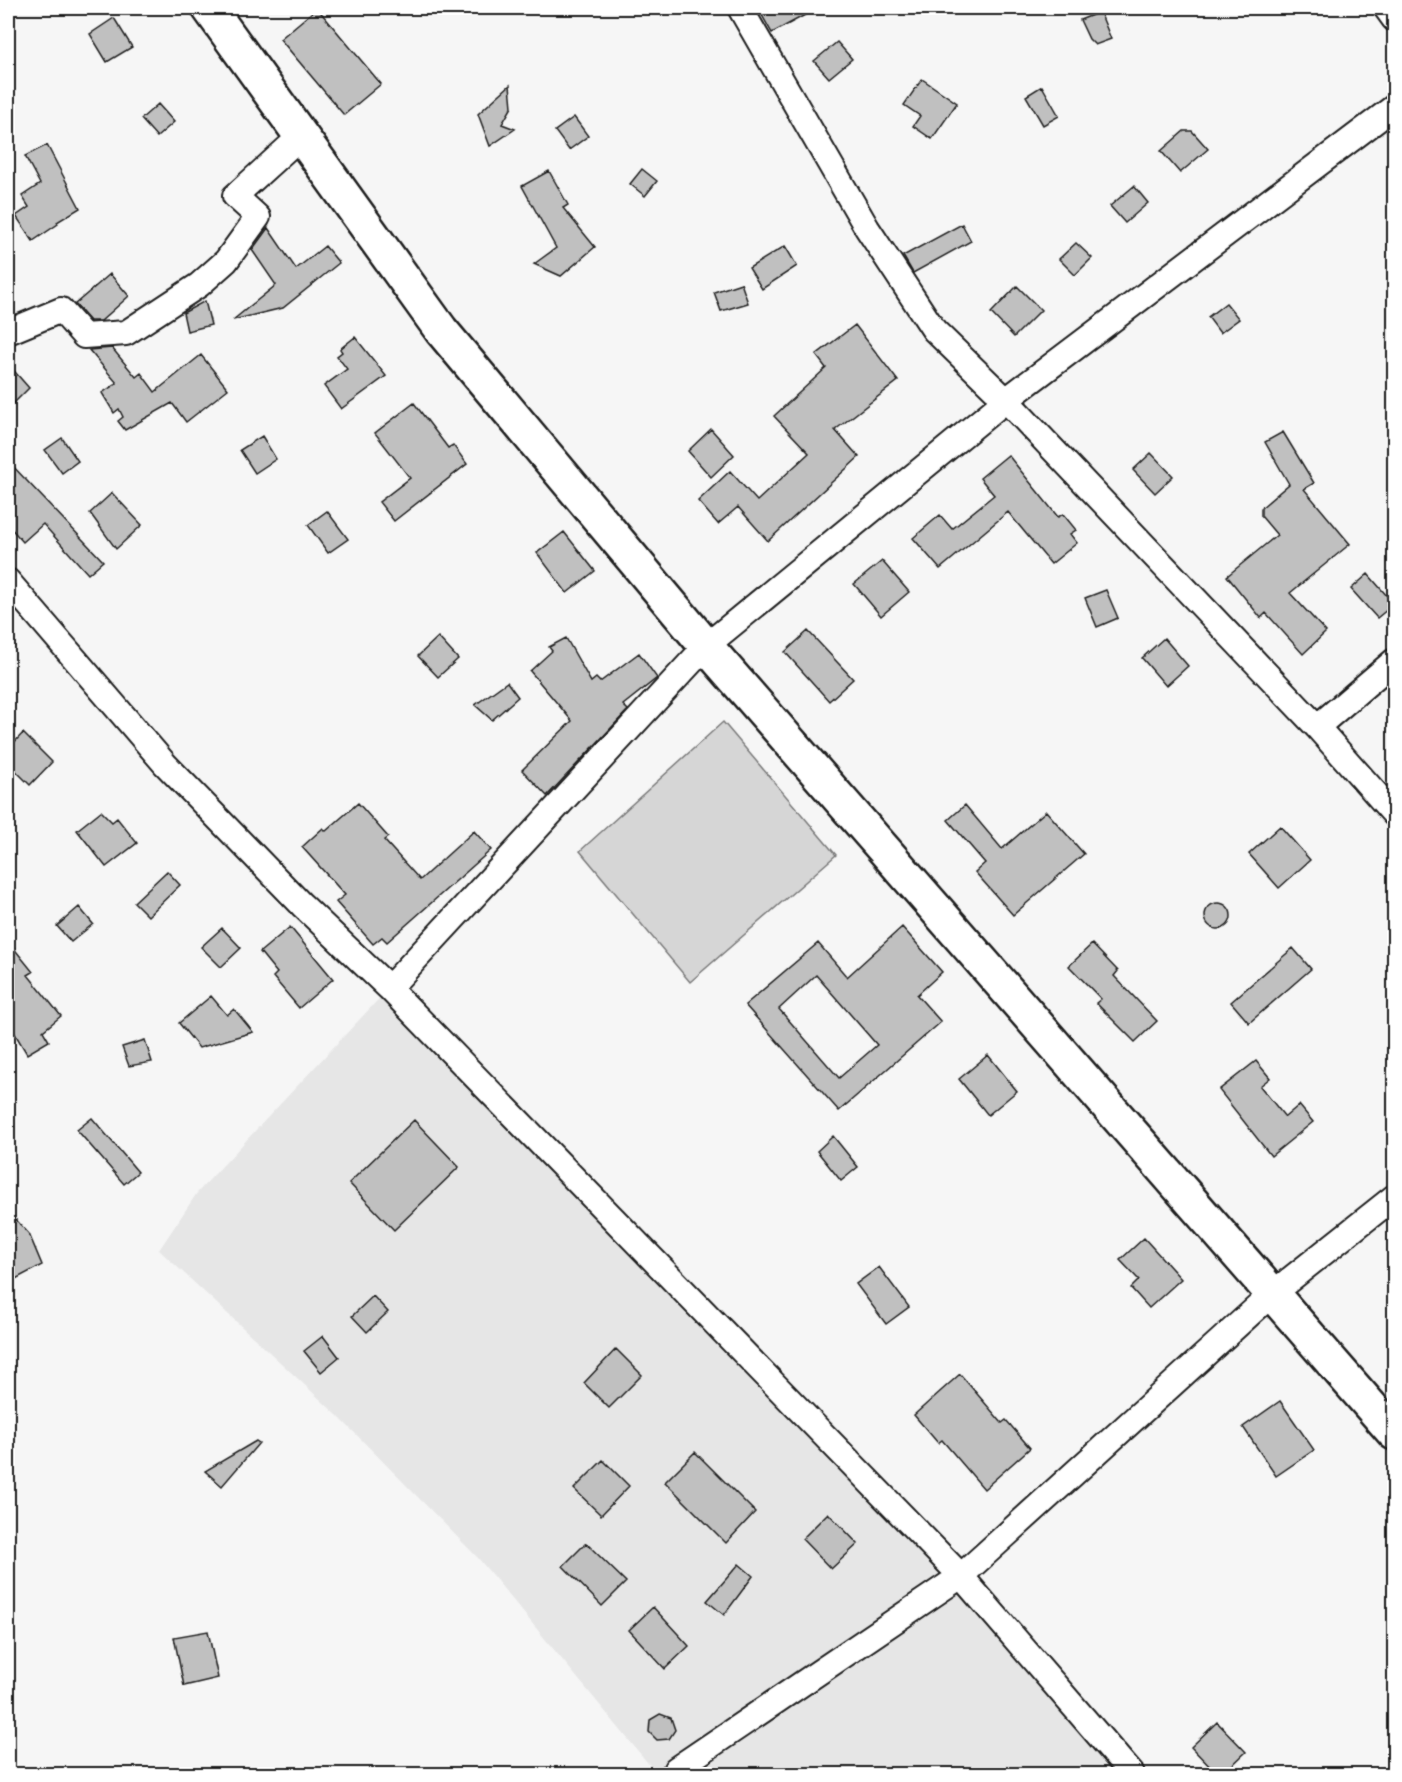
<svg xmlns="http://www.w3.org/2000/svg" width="1402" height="1782" font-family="'Balsamiq Sans',sans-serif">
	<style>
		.built { fill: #e6e6e6 }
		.green { fill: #d6d6d6; stroke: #797979; stroke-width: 1.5 }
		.building { fill: #c0c0c0; stroke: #1c1c1c; stroke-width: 1.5; fill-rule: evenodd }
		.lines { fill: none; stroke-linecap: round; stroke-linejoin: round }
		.street-casing { stroke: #1c1c1c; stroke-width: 28 }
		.primary-casing { stroke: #1c1c1c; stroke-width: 38 }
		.street { stroke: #fff; stroke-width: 24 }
		.primary { stroke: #fff; stroke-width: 33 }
	</style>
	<rect width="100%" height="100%" fill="#f6f6f6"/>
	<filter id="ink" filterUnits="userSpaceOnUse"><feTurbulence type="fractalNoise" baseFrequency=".0167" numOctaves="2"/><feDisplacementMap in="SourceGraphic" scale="12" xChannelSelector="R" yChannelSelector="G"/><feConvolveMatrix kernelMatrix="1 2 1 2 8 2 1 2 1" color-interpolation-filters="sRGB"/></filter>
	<g filter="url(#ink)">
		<!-- built -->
		<path class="built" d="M 389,988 L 1132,1774 L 657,1774 L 478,1558 L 337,1415 L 159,1250 L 197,1193 Z"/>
		<!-- green -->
		<path class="green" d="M 723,722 L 836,855 L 690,982 L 580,851 Z"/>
		<!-- building -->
		<path class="building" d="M 317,8 L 381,84 L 344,115 L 280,39 Z
			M 758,8 L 818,8 L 772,33 Z
			M 1100,12 L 1111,39 L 1095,45 L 1089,39 L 1080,20 Z
			M 114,18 L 132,47 L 107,62 L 90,34 Z
			M 837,42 L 852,59 L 829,78 L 814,61 Z
			M 922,79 L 957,103 L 932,139 L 913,126 L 920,116 L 904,105 Z
			M 510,85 L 512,107 L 502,124 L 515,129 L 490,146 L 478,114 Z
			M 1042,86 L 1059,116 L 1043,125 L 1026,96 Z
			M 158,104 L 174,122 L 157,137 L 141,119 Z
			M 574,117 L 588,136 L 569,150 L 555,131 Z
			M 1184,131 L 1192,131 L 1208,149 L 1180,173 L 1161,151 Z
			M 47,145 L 80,208 L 57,222 L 58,224 L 33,241 L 16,216 L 29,207 L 22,196 L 40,184 L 25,156 Z
			M 642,169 L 657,181 L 645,196 L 630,184 Z
			M 549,171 L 568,205 L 563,208 L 595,247 L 561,276 L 534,264 L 556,248 L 522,186 Z
			M 1134,186 L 1148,203 L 1125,223 L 1110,206 Z
			M 962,224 L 971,241 L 913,273 L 903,256 Z
			M 268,228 L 296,269 L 325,246 L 339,263 L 283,308 L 233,320 L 276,285 L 252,250 Z
			M 1076,243 L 1092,258 L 1075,275 L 1059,259 Z
			M 785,246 L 797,266 L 762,289 L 749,268 Z
			M 110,274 L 129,296 L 101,321 L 90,321 L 75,304 Z
			M 741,283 L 748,303 L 721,311 L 714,292 Z
			M 1017,286 L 1041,310 L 1014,337 L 991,313 Z
			M 205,301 L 211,325 L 187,331 L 183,313 Z
			M 1226,303 L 1239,319 L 1220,333 L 1208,317 Z
			M 855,325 L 898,381 L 835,430 L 859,457 L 768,541 L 738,507 L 718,524 L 698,501 L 730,471 L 757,501 L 809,453 L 774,416 L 826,368 L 816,355 Z
			M 355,337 L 386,376 L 341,409 L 324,386 L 347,369 L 337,356 L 342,352 L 340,349 Z
			M 112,348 L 136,377 L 141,373 L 155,392 L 201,355 L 228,389 L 186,422 L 172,403 L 125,430 L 118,421 L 123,417 L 119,409 L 114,413 L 102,393 L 117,383 L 89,350 Z
			M 8,364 L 29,388 L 8,409 Z
			M 414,403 L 448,448 L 453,445 L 467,464 L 394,521 L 379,502 L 410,478 L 375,433 Z
			M 711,429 L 734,455 L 711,477 L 688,451 Z
			M 1283,432 L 1314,483 L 1304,489 L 1350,544 L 1290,593 L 1326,632 L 1303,654 L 1266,613 L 1261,618 L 1227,576 L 1277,535 L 1261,516 L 1261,508 L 1289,484 L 1265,442 Z
			M 262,436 L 276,459 L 255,473 L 240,450 Z
			M 62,438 L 78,461 L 62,473 L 45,450 Z
			M 1151,453 L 1173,476 L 1155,493 L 1133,470 Z
			M 1008,455 L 1058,517 L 1063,514 L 1076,530 L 1070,534 L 1077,543 L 1051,564 L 1008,512 L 940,569 L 913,538 L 940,515 L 952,529 L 994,495 L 980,478 Z
			M 8,461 L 103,561 L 88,574 L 43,524 L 23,542 L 8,525 Z
			M 112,493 L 142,525 L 116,549 L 90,513 Z
			M 327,511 L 348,539 L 328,553 L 308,525 Z
			M 564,532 L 595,571 L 567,593 L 537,553 Z
			M 882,561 L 909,592 L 881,616 L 854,584 Z
			M 1368,574 L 1394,604 L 1377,618 L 1351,589 Z
			M 1106,590 L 1118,618 L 1097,627 L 1085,598 Z
			M 808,631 L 853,679 L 829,701 L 785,652 Z
			M 438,637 L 458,659 L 438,677 L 418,656 Z
			M 566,638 L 591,682 L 596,678 L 600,682 L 639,653 L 657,678 L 623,705 L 628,710 L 547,796 L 522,770 L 572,721 L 530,671 L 552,651 L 549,647 Z
			M 1164,638 L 1188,666 L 1166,686 L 1142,658 Z
			M 507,682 L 518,697 L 492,720 L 475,705 Z
			M 23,733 L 52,762 L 30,785 L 8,763 L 8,749 Z
			M 358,803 L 388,837 L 384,840 L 420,880 L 474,831 L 491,850 L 387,942 L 382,937 L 373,944 L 336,902 L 345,895 L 302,847 L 323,828 L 326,831 Z
			M 965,805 L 1002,849 L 1046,811 L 1084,854 L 1013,915 L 975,872 L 985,863 L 948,820 Z
			M 101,811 L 112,822 L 117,818 L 137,843 L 106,867 L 77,830 Z
			M 1280,826 L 1310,860 L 1279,888 L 1249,854 Z
			M 167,871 L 180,885 L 148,916 L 134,902 Z
			M1205 916a13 13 0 1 1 26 0a13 13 0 1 1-26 0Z
			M 79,907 L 93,924 L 71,942 L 57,926 Z
			M 290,927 L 333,979 L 299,1008 L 273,977 L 277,973 L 260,952 Z
			M 902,927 L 942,972 L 917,995 L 941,1022 L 839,1111 L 745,1005 L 818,943 L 847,977 ZM 816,975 L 877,1045 L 839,1078 L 779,1009 Z
			M 222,928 L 241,948 L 221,967 L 201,947 Z
			M 8,941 L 33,972 L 28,975 L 61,1016 L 43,1031 L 49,1041 L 27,1054 L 8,1022 Z
			M 1092,944 L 1118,971 L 1114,976 L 1157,1021 L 1135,1042 L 1096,1003 L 1101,999 L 1069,966 Z
			M 1293,948 L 1311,969 L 1249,1023 L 1231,1002 Z
			M 211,996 L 227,1015 L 234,1009 L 253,1032 L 199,1048 L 179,1023 Z
			M 145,1040 L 152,1062 L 129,1066 L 122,1047 Z
			M 988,1055 L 1017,1091 L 988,1115 L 959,1079 Z
			M 1256,1061 L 1270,1078 L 1260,1086 L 1285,1117 L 1299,1105 L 1313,1122 L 1271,1156 L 1219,1090 Z
			M 92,1118 L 138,1172 L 124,1184 L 77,1130 Z
			M 414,1120 L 459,1167 L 394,1230 L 349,1183 Z
			M 833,1136 L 858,1167 L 841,1181 L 817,1151 Z
			M 8,1211 L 29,1234 L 42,1265 L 8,1283 Z
			M 1144,1238 L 1181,1279 L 1149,1308 L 1131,1288 L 1139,1280 L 1120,1260 Z
			M 879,1267 L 909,1307 L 886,1324 L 856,1284 Z
			M 373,1296 L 388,1312 L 367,1332 L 352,1316 Z
			M 323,1336 L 339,1357 L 321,1372 L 304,1351 Z
			M 616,1349 L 642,1375 L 609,1408 L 584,1383 Z
			M 960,1374 L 1002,1423 L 1006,1420 L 1030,1448 L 984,1489 L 942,1440 L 938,1443 L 914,1415 Z
			M 1280,1401 L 1314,1450 L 1276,1476 L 1243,1427 Z
			M 256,1441 L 259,1443 L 222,1486 L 205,1471 Z
			M 695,1452 L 755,1512 L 726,1543 L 665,1482 Z
			M 603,1460 L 629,1486 L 601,1515 L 574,1489 Z
			M 828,1513 L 858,1544 L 831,1569 L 802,1539 Z
			M 586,1543 L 626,1582 L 602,1606 L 563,1566 Z
			M 739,1564 L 753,1576 L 724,1615 L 707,1601 Z
			M 653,1607 L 689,1646 L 665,1669 L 629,1630 Z
			M 208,1631 L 218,1678 L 184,1686 L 174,1637 Z
			M 660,1714 L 671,1718 L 675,1730 L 669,1739 L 657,1740 L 649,1732 L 650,1720 Z
			M 1217,1722 L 1246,1752 L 1223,1774 L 1217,1774 L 1191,1747 Z"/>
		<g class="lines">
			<!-- street casing -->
			<g class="street-casing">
				<path id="street" d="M 740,8 L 867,228 L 934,330 L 1006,400 L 1317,727 L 1394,814
					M 1386,8 L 1394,19
					M 8,332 L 61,310 L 84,336 L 126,333 L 199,285 L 226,261 L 258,217 L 235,196 L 301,136
					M 8,581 L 165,764 L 302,905 L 389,988 L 961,1576 L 1132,1774
					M 1317,727 L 1394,661
					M 389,988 L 706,646 L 1006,400 L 1394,107
					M 676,1769 L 961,1576 L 1273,1293 L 1394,1197"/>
			</g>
			<!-- primary casing -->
			<g class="primary-casing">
				<path id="primary" d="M 209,8 L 441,330 L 706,646 L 1394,1433"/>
			</g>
			<!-- street -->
			<use href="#street" class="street"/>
			<!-- primary -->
			<use href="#primary" class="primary"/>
		</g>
	</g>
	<!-- margin -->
	<rect width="1402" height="1782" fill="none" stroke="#fff" stroke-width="30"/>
	<rect x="15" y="15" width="1372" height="1752" fill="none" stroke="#1c1c1c" stroke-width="2" filter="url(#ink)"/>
</svg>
